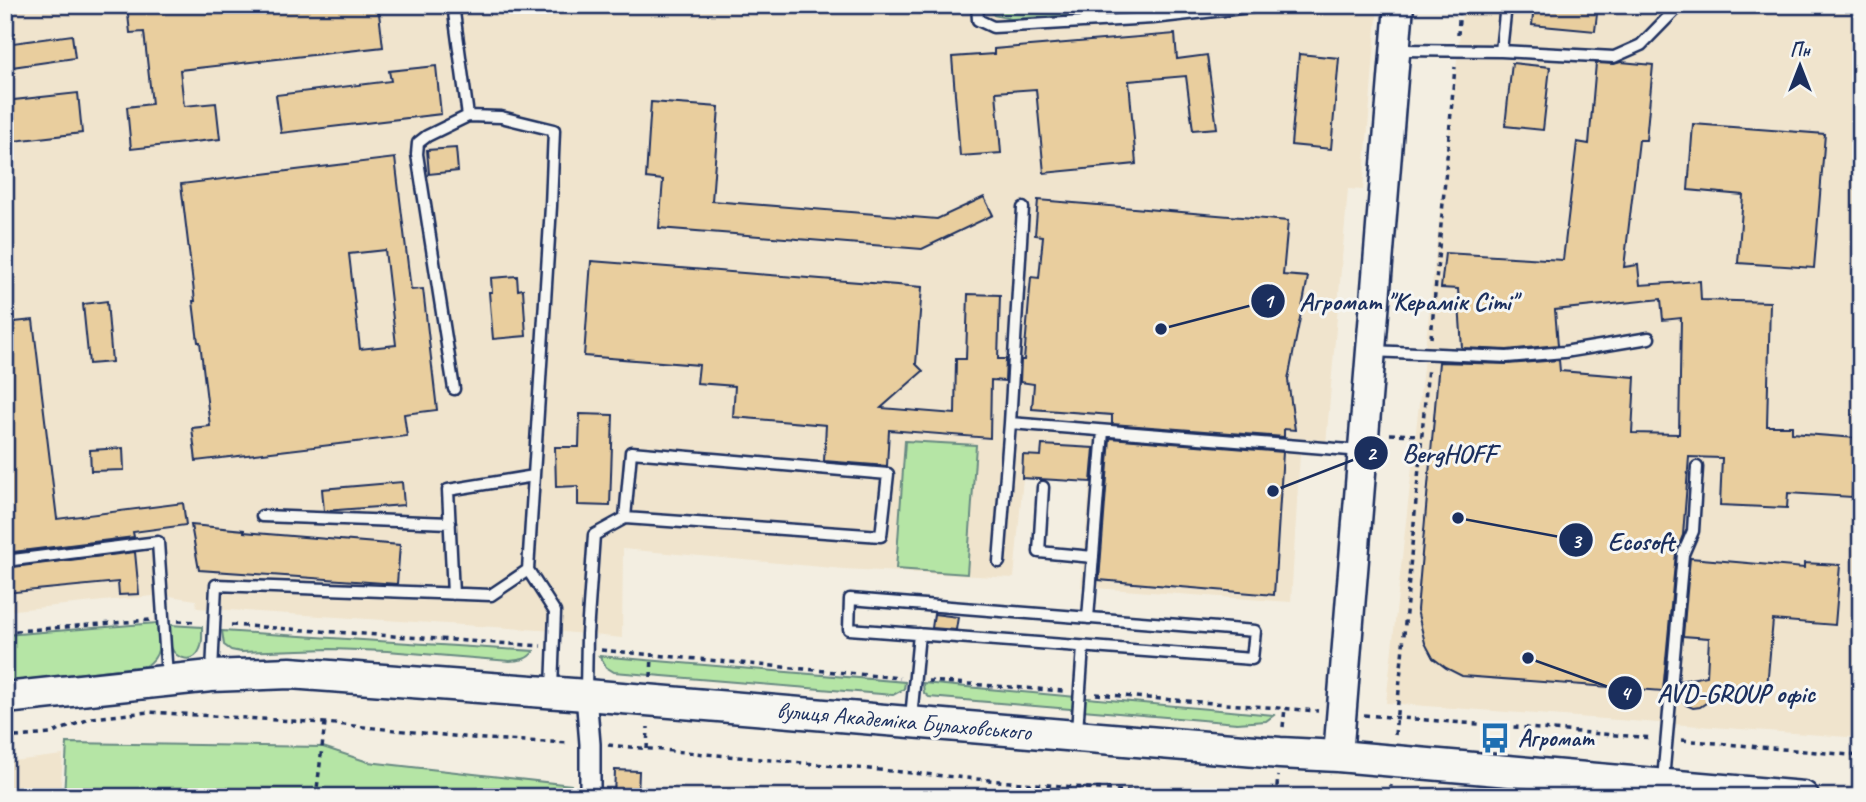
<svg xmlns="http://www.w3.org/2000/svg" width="1866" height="802" font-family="Caveat,sans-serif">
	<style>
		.built { fill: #f0e4cd }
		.green { fill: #b5e5a5; stroke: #688a82; stroke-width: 2 }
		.building { fill: #e9ce9e; stroke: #1b2f5e; stroke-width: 2; fill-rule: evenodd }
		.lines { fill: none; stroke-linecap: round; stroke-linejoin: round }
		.lane-casing { stroke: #1b2f5e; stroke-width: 15 }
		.street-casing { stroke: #1b2f5e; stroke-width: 24 }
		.secondary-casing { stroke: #1b2f5e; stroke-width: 33 }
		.primary-casing { stroke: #1b2f5e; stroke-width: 35 }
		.path { stroke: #1b2f5e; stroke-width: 3.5; stroke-dasharray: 5 5; stroke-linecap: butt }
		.lane { stroke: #f6f6f2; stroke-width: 10 }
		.street { stroke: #f6f6f2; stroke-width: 19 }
		.secondary { stroke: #f6f6f2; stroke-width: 28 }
		.primary { stroke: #f6f6f2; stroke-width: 30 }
		.labels { text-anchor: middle; stroke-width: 6; stroke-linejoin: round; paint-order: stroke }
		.street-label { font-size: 24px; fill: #1b2f5e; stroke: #f6f6f2 }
		.poi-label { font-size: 24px; font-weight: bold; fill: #1b2f5e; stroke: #f6f6f2; text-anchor: start }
		.leader { fill: none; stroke: #1b2f5e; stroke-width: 2.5 }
		.callout-dot { fill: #1b2f5e; stroke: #f6f6f2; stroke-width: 2.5 }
		.mark-label { font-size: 21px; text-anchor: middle; font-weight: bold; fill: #fff }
		.callout-label { font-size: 26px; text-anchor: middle; font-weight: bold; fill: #1b2f5e; stroke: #f6f6f2; stroke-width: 6; stroke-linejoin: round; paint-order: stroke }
	</style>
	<rect width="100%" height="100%" fill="#f3eee1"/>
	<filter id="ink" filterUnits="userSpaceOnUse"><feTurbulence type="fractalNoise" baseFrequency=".0143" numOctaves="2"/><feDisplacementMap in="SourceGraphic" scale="14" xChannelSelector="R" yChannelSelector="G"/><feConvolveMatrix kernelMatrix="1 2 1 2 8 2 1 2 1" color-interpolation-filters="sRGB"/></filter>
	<g filter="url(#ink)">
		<!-- built -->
		<path class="built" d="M 5,5 L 1378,5 L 1363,190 L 1348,189 L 1325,456 L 1300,454 L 1291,602 L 1081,587 L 1090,482 L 1023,478 L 1014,578 L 844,569 L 623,549 L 622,638 L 555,631 L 197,608 L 196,600 L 163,595 L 5,611 Z
			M 1463,5 L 1861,5 L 1861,738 L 1386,703 Z
			M 63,755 L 60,797 L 5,797 L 5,762 Z"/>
		<!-- green -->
		<path class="green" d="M 987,5 L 1081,5 L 1082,14 L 1011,19 L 994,15 Z
			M 905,441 L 976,445 L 967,574 L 896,569 Z
			M 157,623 C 159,641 163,655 146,666 L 5,682 L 5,635 Z
			M 170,625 L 202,627 C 202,634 203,643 200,649 C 194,664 176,660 171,647 C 168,640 169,632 170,625 Z
			M 222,631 L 534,651 C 527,660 521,660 510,661 L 387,651 L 330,649 L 241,652 L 231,650 L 224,645 Z
			M 599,656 L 905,682 L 904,689 L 893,695 L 614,672 L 606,667 Z
			M 923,683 L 1274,715 L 1266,721 L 1237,723 L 929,697 L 924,693 Z
			M 67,743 L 323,747 L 368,762 L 571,785 L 571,797 L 64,797 Z"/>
		<!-- building -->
		<path class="building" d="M 127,5 L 378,5 L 383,47 L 180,70 L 184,106 L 216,103 L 220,139 L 131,149 L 127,107 L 152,104 L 144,32 L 130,33 Z
			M 1534,5 L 1598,5 L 1595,31 L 1532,25 Z
			M 1175,34 L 1177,59 L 1207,55 L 1217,128 L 1193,130 L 1186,76 L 1129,81 L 1136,164 L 1044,173 L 1036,89 L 996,92 L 1001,153 L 960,156 L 952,57 L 994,54 L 994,49 Z
			M 72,35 L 75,58 L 5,68 L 5,44 Z
			M 1299,54 L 1339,58 L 1331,149 L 1291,145 Z
			M 1621,62 L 1653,65 L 1646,140 L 1639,140 L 1624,267 L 1638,265 L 1640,285 L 1700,281 L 1701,300 L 1770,302 L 1767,426 L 1792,426 L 1792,433 L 1856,438 L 1852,497 L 1788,493 L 1787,508 L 1720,505 L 1722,458 L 1689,457 L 1683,535 L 1676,553 L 1663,691 L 1462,676 L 1446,668 L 1433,658 L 1425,643 L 1417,610 L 1439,362 L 1507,364 L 1559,360 L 1560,371 L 1635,377 L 1632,433 L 1679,434 L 1681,318 L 1663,320 L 1661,299 L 1555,310 L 1558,345 L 1507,350 L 1462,348 L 1458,289 L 1441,288 L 1445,253 L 1563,260 L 1577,142 L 1589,144 L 1596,63 L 1614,64 Z
			M 1512,63 L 1550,67 L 1543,130 L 1505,126 Z
			M 436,66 L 441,114 L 281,133 L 276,95 L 391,81 L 389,71 Z
			M 78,93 L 82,133 L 5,142 L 5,101 Z
			M 651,102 L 719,107 L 712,201 L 937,219 L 984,197 L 993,215 L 922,249 L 659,228 L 663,180 L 646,178 Z
			M 1693,124 L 1825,134 L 1814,268 L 1738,263 L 1743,195 L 1688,190 Z
			M 456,148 L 458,171 L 429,174 L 427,150 Z
			M 395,158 L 411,290 L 423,289 L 437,410 L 404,414 L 407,436 L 196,461 L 192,428 L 210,426 L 200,342 L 198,342 L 193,301 L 195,301 L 181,184 ZM 385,250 L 396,345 L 360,349 L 349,254 Z
			M 1038,200 L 1288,221 L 1283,275 L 1308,277 L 1288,380 L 1295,430 L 1284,429 L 1284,437 L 1112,424 L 1112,415 L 1032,409 L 1034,384 L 1020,382 L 1021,360 L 1024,360 L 1031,277 L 1039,278 L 1043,236 L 1035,235 Z
			M 591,261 L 922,287 L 916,364 L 923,371 L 881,408 L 955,414 L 956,359 L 966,359 L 968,294 L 1000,295 L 998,359 L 1006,359 L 1005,381 L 991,380 L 990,438 L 889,430 L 887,466 L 824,461 L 826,425 L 733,417 L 735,386 L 697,383 L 699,365 L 584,356 Z
			M 517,276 L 518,290 L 523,289 L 526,336 L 493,339 L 489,292 L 492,292 L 491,278 Z
			M 107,301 L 112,362 L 89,364 L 83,304 Z
			M 33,320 L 57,519 L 183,503 L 186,525 L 133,532 L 134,537 L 5,553 L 5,323 Z
			M 580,414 L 613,415 L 610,506 L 578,505 L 578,486 L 556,487 L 555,447 L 579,447 Z
			M 1110,438 L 1283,452 L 1274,595 L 1099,580 Z
			M 1042,445 L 1094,448 L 1091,482 L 1022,478 L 1023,455 L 1041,456 Z
			M 123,448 L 124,470 L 91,471 L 90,450 Z
			M 402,482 L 404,505 L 324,511 L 322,489 Z
			M 191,525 L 244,530 L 244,532 L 400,545 L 397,584 L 199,570 Z
			M 135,552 L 139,594 L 119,595 L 118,582 L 5,593 L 5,568 Z
			M 1690,558 L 1804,568 L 1804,563 L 1840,565 L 1835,625 L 1773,620 L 1767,687 L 1710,683 L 1709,698 L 1706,703 L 1700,707 L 1693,708 L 1686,705 L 1682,700 L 1678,690 L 1679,681 L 1707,676 L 1709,638 L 1683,636 Z
			M 934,614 L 958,617 L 956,630 L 932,628 Z
			M 615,770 L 639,771 L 638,797 L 614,797 Z"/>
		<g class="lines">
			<!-- lane casing -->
			<g class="lane-casing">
				<path id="lane" d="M 453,5 L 468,116
					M 977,5 L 978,20 L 993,27 L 1153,18 L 1268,5
					M 1151,5 L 1153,18
					M 1397,50 L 1501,51 L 1614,57 L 1641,45 L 1680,5
					M 1501,51 L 1506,5
					M 1023,208 L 1010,423 L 1362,451
					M 1372,351 L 1507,357 L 1564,352 L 1649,338
					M 454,389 L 417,154 L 418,143 L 427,136 L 468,116 L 501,117 L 554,130 L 551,206 L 528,570 L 555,612 L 552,688
					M 1043,487 L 1039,552 L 1093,557
					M 262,516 L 450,523
					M 5,561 L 158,542 L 167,677
					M 999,562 L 1010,423
					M 453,594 L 448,490 L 534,476
					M 850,599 L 1255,631 L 1252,659 L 849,629 Z
					M 1088,618 L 1103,431
					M 212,672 L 216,585 L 491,595 L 528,570
					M 586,691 L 587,634 L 594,535 L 625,518 L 881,536 L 888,474 L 631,452 L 625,518
					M 911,718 L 919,634
					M 1077,731 L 1083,647
					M 1663,780 L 1683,554 L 1693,531 L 1697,467"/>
			</g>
			<!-- street casing -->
			<g class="street-casing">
				<path id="street" d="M 586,695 L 590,744 L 590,797"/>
			</g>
			<!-- secondary casing -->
			<g class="secondary-casing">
				<path id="secondary" d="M 1338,756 L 1399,5"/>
			</g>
			<!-- primary casing -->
			<g class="primary-casing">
				<path id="primary" d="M 5,698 L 211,676 L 290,673 L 586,695 L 1280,753 L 1338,756 L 1803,797"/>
			</g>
			<!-- path -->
			<path class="path" d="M 1458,35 L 1460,5
				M 1431,338 L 1455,67
				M 1390,434 L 1422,435
				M 178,621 L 198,622
				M 231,625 L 541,646
				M 5,632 L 150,620
				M 601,650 L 900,678
				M 651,677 L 652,655
				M 928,681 L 1064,691
				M 1096,694 L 1318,711
				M 1364,715 L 1653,738
				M 1283,727 L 1285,708
				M 1395,735 L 1428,367
				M 5,738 L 50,734 L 92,718 L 149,712 L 325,723 L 484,739 L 569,743
				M 1682,740 L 1861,756
				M 608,745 L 1010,782 L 1203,797
				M 647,749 L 648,727
				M 316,797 L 325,723
				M 1276,797 L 1278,776
				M 1390,797 L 1391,785"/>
			<!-- lane -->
			<use href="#lane" class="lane"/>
			<!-- street -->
			<use href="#street" class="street"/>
			<!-- secondary -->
			<use href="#secondary" class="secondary"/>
			<!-- primary -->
			<use href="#primary" class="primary"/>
		</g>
	</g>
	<!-- icons -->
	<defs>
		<g id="bus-bare" transform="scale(2.415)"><path d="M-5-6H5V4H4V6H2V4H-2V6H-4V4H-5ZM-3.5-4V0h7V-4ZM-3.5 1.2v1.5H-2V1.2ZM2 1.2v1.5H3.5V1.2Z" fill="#1f6fb2" stroke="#f6f6f2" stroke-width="2.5" paint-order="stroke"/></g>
	</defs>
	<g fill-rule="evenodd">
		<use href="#bus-bare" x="1495" y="738"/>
	</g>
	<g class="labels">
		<!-- street labels -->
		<g class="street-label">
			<text transform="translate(904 721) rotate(5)" y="8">вулиця Академіка Булаховського</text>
		</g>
		<!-- poi labels -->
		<g class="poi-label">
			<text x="1518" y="746">Агромат</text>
		</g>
	</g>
	<!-- callouts -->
	<path class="leader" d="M1161 329L1268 301M1273 491L1371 453M1458 518L1576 540M1528 658L1625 693"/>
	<g class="callout-dot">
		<circle cx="1161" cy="329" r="7"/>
		<circle cx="1273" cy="491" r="7"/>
		<circle cx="1458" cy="518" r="7"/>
		<circle cx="1528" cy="658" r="7"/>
		<circle cx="1268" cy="301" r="18"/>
		<circle cx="1371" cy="453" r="18"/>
		<circle cx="1576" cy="540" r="18"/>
		<circle cx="1625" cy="693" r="18"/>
	</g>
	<g class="mark-label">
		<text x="1268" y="308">1</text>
		<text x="1371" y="460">2</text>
		<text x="1576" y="548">3</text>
		<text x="1625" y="700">4</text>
	</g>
	<g class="callout-label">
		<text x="1408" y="310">Агромат "Керамік Сіті"</text>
		<text x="1449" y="462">BergHOFF</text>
		<text x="1641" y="550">Ecosoft</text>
		<text x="1736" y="702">AVD-GROUP офіс</text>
	</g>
	<!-- margin -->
	<rect width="1866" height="802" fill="none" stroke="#f6f6f2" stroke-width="28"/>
	<rect x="14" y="14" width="1838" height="774" fill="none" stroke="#1b2f5e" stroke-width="2.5" filter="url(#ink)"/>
	<!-- north arrow -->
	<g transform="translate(1800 66)" stroke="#f6f6f2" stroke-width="5" paint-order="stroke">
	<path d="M0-5L12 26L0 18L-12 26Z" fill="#1b2f5e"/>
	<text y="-10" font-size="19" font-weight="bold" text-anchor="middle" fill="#1b2f5e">Пн</text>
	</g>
</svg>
